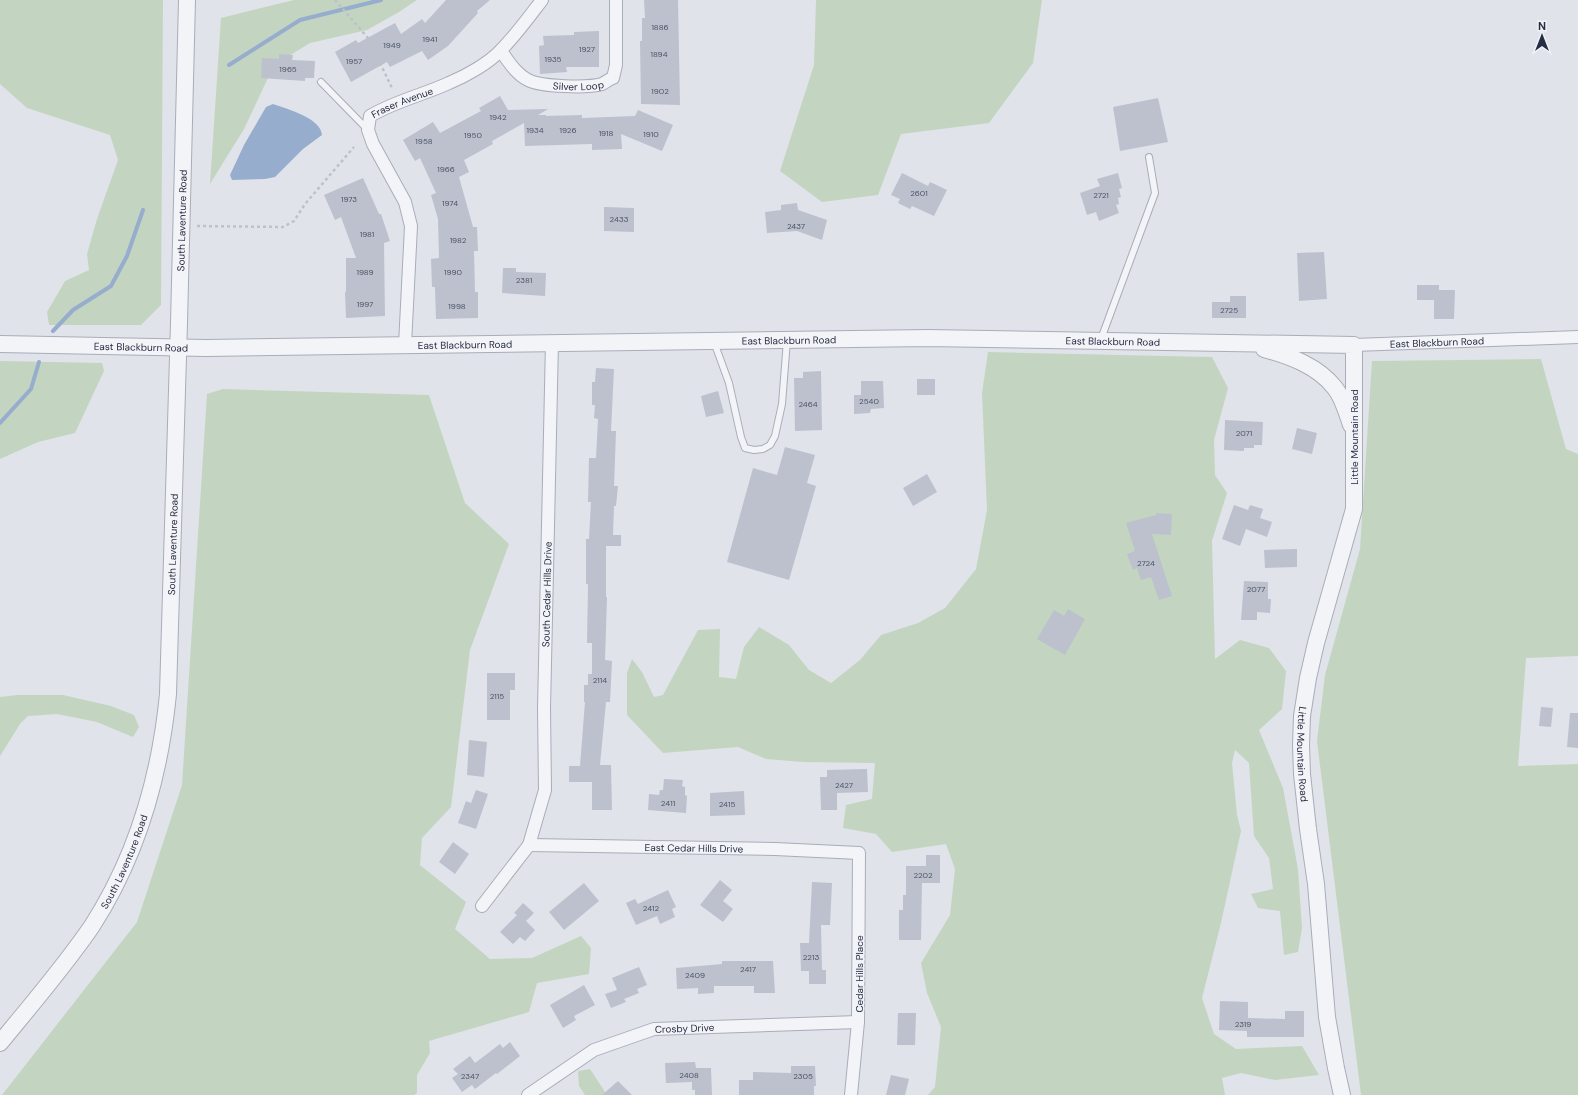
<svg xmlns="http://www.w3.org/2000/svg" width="1578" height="1095" font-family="'DM Sans',sans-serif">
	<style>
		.green { fill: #c3d5c0 }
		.water { fill: #97adcd }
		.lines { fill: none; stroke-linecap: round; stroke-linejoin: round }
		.stream { stroke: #97adcd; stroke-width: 4 }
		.building { fill: #bcc1cd }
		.service-casing { stroke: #a8adb8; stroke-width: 8 }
		.minor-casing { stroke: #a8adb8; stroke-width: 14 }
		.tertiary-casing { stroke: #a8adb8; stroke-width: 18 }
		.path { stroke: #bec1c9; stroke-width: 2.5; stroke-dasharray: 3 3; stroke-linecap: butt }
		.service { stroke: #f3f4f8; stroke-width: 6 }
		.minor { stroke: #f3f4f8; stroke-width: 12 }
		.tertiary { stroke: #f3f4f8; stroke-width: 16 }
		.labels { text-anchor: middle; stroke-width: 3; stroke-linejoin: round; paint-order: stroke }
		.number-label { font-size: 8px; fill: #4c5366 }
		.street-label { font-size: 10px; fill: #272e43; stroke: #eff2f7 }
	</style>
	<rect width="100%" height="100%" fill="#e0e3ea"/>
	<!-- green -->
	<path class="green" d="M 0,0 L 163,0 L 161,305 L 141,325 L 49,325 L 47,312 L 65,281 L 89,270 L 87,254 L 97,219 L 118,160 L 110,135 L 27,108 L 0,84 Z
		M 294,0 L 417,0 L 399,12 L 367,30 L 310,43 L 274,65 L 244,129 L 210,184 L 221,18 Z
		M 816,0 L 1042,0 L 1033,63 L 989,123 L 901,134 L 878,195 L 822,202 L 780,171 L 814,65 Z
		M 988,352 L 1212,357 L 1228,388 L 1214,440 L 1215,475 L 1227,493 L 1212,541 L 1215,659 L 1240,640 L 1269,648 L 1286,671 L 1282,709 L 1259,730 L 1283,788 L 1298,869 L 1302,928 L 1298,952 L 1284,955 L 1280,911 L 1258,908 L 1251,894 L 1273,889 L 1269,858 L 1254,836 L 1249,763 L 1235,750 L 1232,763 L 1237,815 L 1241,831 L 1221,923 L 1202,998 L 1214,1034 L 1236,1049 L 1302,1046 L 1319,1075 L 1275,1080 L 1241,1073 L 1222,1078 L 1225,1095 L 928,1095 L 935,1087 L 941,1027 L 927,993 L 921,963 L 950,915 L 955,869 L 946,844 L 892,852 L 876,834 L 843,828 L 846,805 L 872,799 L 875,763 L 803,762 L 766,759 L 738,747 L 663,753 L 627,715 L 627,673 L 632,659 L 642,672 L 654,697 L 663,695 L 698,630 L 720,629 L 719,677 L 736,679 L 744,647 L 759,627 L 789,645 L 809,670 L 831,683 L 860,660 L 881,635 L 918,623 L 945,608 L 976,569 L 987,510 L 982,393 Z
		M 1541,359 L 1566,449 L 1578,454 L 1578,656 L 1526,658 L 1518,766 L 1578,764 L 1578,1095 L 1361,1095 L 1317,741 L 1325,675 L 1360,549 L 1372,361 Z
		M 0,361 L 102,363 L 104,371 L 75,433 L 38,442 L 0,459 Z
		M 223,389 L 429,395 L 465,503 L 509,544 L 470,650 L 451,807 L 422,838 L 420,865 L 466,902 L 455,929 L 490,959 L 532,958 L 581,936 L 591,948 L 589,974 L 537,983 L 529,1012 L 429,1041 L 430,1053 L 417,1075 L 417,1093 L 414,1095 L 2,1095 L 137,922 L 182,785 L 207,394 Z
		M 17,695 L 63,695 L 111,706 L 134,715 L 139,727 L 133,737 L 97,722 L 57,714 L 28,716 L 20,724 L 0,756 L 0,697 Z
		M 590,1069 L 607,1095 L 585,1095 L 579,1086 L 578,1071 Z"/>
	<!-- water -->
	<path class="water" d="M 273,104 C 287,109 321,118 322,135 L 303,149 L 275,177 L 265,179 L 232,180 L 230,175 L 244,145 L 266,107 Z"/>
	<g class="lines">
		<!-- stream -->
		<path class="stream" d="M 229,65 L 300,20 L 381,0
			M 53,331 L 73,310 L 111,286 L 127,256 L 143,210
			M 0,423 L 31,389 L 39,362"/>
	</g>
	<!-- building -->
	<path class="building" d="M 446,0 L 490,0 L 477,11 L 478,13 L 448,46 L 428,60 L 422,51 L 390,67 L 387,62 L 351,82 L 335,52 L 356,40 L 358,43 L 395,23 L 401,34 L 422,19 L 425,23 Z
		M 644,0 L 678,0 L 680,105 L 641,104 L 640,41 L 642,41 L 642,18 L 645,18 Z
		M 599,31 L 599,67 L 566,67 L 567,72 L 540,74 L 539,46 L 544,45 L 543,36 L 574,35 L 574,32 Z
		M 279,54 L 293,55 L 292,60 L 315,61 L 314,78 L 305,78 L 305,81 L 261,78 L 262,58 L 279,59 Z
		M 500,96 L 508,110 L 548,109 L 538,115 L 546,115 L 546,116 L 582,115 L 582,118 L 635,116 L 638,110 L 673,125 L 662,151 L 621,134 L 622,149 L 592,150 L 592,144 L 525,146 L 524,123 L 492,141 L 493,144 L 464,160 L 469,172 L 459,177 L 473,227 L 477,227 L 478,251 L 474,251 L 475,292 L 478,292 L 478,318 L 436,319 L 435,287 L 432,287 L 431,259 L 439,258 L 438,219 L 431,195 L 436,193 L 420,158 L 415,161 L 403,140 L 433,122 L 440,133 L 481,111 L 479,108 Z
		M 1158,98 L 1168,142 L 1120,151 L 1113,107 Z
		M 902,173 L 928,186 L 930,182 L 947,190 L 934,216 L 912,206 L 910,209 L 898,203 L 900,199 L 891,195 Z
		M 1118,173 L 1122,188 L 1119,189 L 1121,197 L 1118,198 L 1119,204 L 1116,205 L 1119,213 L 1099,221 L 1096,212 L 1087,215 L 1080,193 L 1100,186 L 1097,179 Z
		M 363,178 L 379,214 L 381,214 L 390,241 L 384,243 L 385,316 L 346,318 L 345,292 L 346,292 L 346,258 L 356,258 L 341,217 L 335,220 L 324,195 Z
		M 797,203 L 798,210 L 827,220 L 822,240 L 797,231 L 767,233 L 765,212 L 781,210 L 781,205 Z
		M 604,207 L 634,208 L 634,232 L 604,231 Z
		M 1324,252 L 1327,299 L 1299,301 L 1297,253 Z
		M 503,268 L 516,268 L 516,272 L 546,273 L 545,296 L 502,293 Z
		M 1417,285 L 1439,285 L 1439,290 L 1455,290 L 1454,319 L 1434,319 L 1434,300 L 1417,300 Z
		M 1230,296 L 1246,296 L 1246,318 L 1212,318 L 1212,302 L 1230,302 Z
		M 596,368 L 614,369 L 611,431 L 616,431 L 614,486 L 618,486 L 616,506 L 614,506 L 613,535 L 621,535 L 621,546 L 606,546 L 606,597 L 607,597 L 605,660 L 612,661 L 610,702 L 606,702 L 600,765 L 611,765 L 612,810 L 592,810 L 592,782 L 569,782 L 569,766 L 580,766 L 585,702 L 584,702 L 584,685 L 588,685 L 588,674 L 592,674 L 592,643 L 587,643 L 588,584 L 586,584 L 586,539 L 589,539 L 591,502 L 588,502 L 589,458 L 596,458 L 598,419 L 594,418 L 595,405 L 592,405 L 592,382 L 595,382 Z
		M 821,371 L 822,430 L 795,431 L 794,378 L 803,378 L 803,372 Z
		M 917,379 L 935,379 L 935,395 L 917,395 Z
		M 861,381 L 883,381 L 884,408 L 871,409 L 870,413 L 854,414 L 854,395 L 861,395 Z
		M 718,391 L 724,413 L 706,417 L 701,396 Z
		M 1225,420 L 1263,422 L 1262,445 L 1254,445 L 1254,448 L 1244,448 L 1244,451 L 1224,450 Z
		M 1297,428 L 1317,433 L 1312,454 L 1292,449 Z
		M 785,447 L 815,455 L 807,483 L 816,486 L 789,580 L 727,562 L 753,468 L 777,475 Z
		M 927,474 L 937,492 L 913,506 L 903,488 Z
		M 1234,505 L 1248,510 L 1250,505 L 1263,509 L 1260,518 L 1272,522 L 1267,537 L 1246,529 L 1240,546 L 1222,539 Z
		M 1156,513 L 1172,514 L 1171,535 L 1152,534 L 1172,596 L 1159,600 L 1151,577 L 1141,580 L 1137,568 L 1133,570 L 1127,554 L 1135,551 L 1126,523 L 1156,515 Z
		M 1297,549 L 1297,567 L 1265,568 L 1264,550 Z
		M 1244,581 L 1268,582 L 1268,599 L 1271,599 L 1270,613 L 1257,612 L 1257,620 L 1241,620 Z
		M 1068,609 L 1085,619 L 1065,655 L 1037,639 L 1054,610 L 1064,616 Z
		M 487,673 L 515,673 L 515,690 L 510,690 L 510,720 L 487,720 Z
		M 1541,707 L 1553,708 L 1551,727 L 1539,726 Z
		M 1570,713 L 1578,713 L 1578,748 L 1567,747 Z
		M 469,740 L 487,742 L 484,777 L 467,775 Z
		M 867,769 L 868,792 L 837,793 L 837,810 L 821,810 L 820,777 L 827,777 L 827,770 Z
		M 664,779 L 683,780 L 682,786 L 685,787 L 685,795 L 687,796 L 686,813 L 648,810 L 649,794 L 659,795 L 660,790 L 663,790 Z
		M 476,790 L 488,794 L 476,829 L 458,823 L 466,801 L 471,803 Z
		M 744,791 L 745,815 L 710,816 L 710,793 Z
		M 453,842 L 469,854 L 455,874 L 439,862 Z
		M 926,855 L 940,855 L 940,883 L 922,883 L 921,940 L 899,940 L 899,910 L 903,910 L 903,895 L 906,895 L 906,866 L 926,866 Z
		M 720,880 L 732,890 L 723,901 L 733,909 L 723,922 L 700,905 Z
		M 812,882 L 832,883 L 830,925 L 821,925 L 822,970 L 826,970 L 826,984 L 809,984 L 809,971 L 801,971 L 800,943 L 809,943 Z
		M 584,883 L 599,901 L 564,930 L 549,912 Z
		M 668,890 L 676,907 L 672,909 L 675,917 L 660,924 L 657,916 L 636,925 L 626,903 L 635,899 L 638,904 Z
		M 523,903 L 534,913 L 526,921 L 535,930 L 525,941 L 520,937 L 513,944 L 500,932 L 517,915 L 514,913 Z
		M 722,961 L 773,961 L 775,993 L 754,993 L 754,986 L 714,986 L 714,993 L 698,994 L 698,988 L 677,989 L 676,968 L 722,964 Z
		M 639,967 L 647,985 L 637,989 L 639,993 L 624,999 L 626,1002 L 611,1008 L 605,994 L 617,990 L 612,978 Z
		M 584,985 L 595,1005 L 574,1016 L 576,1020 L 563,1028 L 550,1005 Z
		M 1220,1001 L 1248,1002 L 1248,1018 L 1285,1019 L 1285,1011 L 1304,1011 L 1304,1037 L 1247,1037 L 1247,1031 L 1219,1030 Z
		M 898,1013 L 916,1013 L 915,1045 L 897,1045 Z
		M 510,1042 L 520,1056 L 497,1074 L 496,1073 L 475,1089 L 472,1085 L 462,1092 L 452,1078 L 458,1074 L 453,1069 L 470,1056 L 475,1063 L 500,1044 L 503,1048 Z
		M 695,1062 L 696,1068 L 711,1068 L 712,1095 L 695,1095 L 695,1090 L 692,1090 L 692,1082 L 666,1083 L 665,1063 Z
		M 791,1066 L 815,1066 L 816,1086 L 814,1086 L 814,1095 L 739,1095 L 739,1080 L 753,1080 L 753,1072 L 791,1073 Z
		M 891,1075 L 909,1079 L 905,1095 L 886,1095 Z
		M 618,1081 L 632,1095 L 602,1095 Z"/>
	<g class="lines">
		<!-- service casing -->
		<g class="service-casing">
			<path id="service" d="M 321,82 L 367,129
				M 1101,339 L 1155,193 L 1149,157
				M 714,342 L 729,383 L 741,437 L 745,448 L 754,450 L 763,449 L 770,445 L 775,436 L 782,404 L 787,340"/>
		</g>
		<!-- minor casing -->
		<g class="minor-casing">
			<g id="minor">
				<path id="s1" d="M 501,51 C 509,62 516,74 528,80 C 541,87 588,88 602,84 C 606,82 609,79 613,78 L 616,65 L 616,0"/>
				<path id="s2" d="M 405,345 L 411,226 L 405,202 L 373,144 L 368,130 L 370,116 C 395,101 423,95 449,83 C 466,76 489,63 501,50 C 516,35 529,17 542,0"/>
				<path id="s3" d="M 1354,345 L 1578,337"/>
				<path id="s4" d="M 529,845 L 775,849 L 859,853 L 858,1022 L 851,1095"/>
				<path id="s5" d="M 482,906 L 529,845 L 545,790 L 544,709 L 552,342"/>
				<path id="s6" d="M 528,1095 L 594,1050 L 654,1029 L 858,1022"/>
			</g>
		</g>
		<!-- tertiary casing -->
		<g class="tertiary-casing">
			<g id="tertiary">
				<path id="s7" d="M 0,344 L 206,348 L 928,338 L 1354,345 L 1354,509 L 1316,643 L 1308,678 L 1302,716 L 1301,745 L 1302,774 L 1308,829 L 1316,884 L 1327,1017 L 1336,1068 L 1342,1095"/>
				<path d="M 1264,349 C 1290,356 1318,366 1335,388 C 1343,398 1347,413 1351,425"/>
				<path id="s8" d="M 0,1043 C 31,1005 64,967 92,926 C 137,856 160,776 168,694 L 179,323 L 187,0"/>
			</g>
		</g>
		<!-- path -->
		<path class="path" d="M 335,0 L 368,38 L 392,88
			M 197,226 L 283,227 L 294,221 L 305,204 L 354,147"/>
		<!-- service -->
		<use href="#service" class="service"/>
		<!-- minor -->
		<use href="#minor" class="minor"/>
		<!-- tertiary -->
		<use href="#tertiary" class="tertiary"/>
	</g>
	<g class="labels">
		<!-- number labels -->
		<g class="number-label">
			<text x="660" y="30">1886</text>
			<text x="430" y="42">1941</text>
			<text x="392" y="48">1949</text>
			<text x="587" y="52">1927</text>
			<text x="659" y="57">1894</text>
			<text x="553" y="62">1935</text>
			<text x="354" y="64">1957</text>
			<text x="288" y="72">1965</text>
			<text x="660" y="94">1902</text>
			<text x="498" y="120">1942</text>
			<text x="535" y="133">1934</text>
			<text x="568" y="133">1926</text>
			<text x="606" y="136">1918</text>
			<text x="651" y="137">1910</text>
			<text x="473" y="138">1950</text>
			<text x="424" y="144">1958</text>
			<text x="446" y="172">1966</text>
			<text x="919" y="196">2601</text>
			<text x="1101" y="198">2721</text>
			<text x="349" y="202">1973</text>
			<text x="450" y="206">1974</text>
			<text x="619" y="222">2433</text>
			<text x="796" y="229">2437</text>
			<text x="367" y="237">1981</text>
			<text x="458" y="243">1982</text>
			<text x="365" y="275">1989</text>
			<text x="453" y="275">1990</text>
			<text x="524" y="283">2381</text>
			<text x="365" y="307">1997</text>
			<text x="457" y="309">1998</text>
			<text x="1229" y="313">2725</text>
			<text x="869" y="404">2540</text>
			<text x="808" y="407">2464</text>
			<text x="1244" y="436">2071</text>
			<text x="1146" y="566">2724</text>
			<text x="1256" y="592">2077</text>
			<text x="600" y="683">2114</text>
			<text x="497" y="699">2115</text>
			<text x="844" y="788">2427</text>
			<text x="668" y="806">2411</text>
			<text x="727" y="807">2415</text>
			<text x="923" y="878">2202</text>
			<text x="651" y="911">2412</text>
			<text x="811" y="960">2213</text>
			<text x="748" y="972">2417</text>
			<text x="695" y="978">2409</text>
			<text x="1243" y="1027">2319</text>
			<text x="689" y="1078">2408</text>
			<text x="470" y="1079">2347</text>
			<text x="803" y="1079">2305</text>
		</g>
		<!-- street labels -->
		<g class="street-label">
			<text dy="4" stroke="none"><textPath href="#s1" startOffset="91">Silver Loop</textPath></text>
			<text dy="4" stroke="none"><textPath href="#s2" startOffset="274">Fraser Avenue</textPath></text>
			<text dy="4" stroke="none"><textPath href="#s8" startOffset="869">South Laventure Road</textPath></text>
			<text dy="4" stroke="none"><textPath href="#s7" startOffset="789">East Blackburn Road</textPath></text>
			<text dy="4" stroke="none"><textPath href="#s7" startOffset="1113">East Blackburn Road</textPath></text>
			<text dy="4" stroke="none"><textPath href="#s3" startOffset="83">East Blackburn Road</textPath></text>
			<text dy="4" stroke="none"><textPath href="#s7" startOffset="465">East Blackburn Road</textPath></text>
			<text dy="4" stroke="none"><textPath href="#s7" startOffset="141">East Blackburn Road</textPath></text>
			<text transform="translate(1354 437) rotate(-90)" y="4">Little Mountain Road</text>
			<text dy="4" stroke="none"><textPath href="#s8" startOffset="545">South Laventure Road</textPath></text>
			<text dy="4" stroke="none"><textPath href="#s5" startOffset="330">South Cedar Hills Drive</textPath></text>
			<text dy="4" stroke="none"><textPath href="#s7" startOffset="1770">Little Mountain Road</textPath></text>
			<text dy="4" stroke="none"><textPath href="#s4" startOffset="165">East Cedar Hills Drive</textPath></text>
			<text dy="4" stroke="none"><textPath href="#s8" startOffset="221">South Laventure Road</textPath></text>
			<text transform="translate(859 974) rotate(-90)" y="4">Cedar Hills Place</text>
			<text dy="4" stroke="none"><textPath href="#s6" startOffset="174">Crosby Drive</textPath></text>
		</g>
	</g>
	<!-- north arrow -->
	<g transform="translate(1542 36)" stroke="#eff2f7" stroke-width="3" paint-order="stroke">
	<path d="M0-3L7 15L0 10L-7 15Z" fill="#272e43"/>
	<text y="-6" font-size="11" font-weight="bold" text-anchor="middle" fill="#272e43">N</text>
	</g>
</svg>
